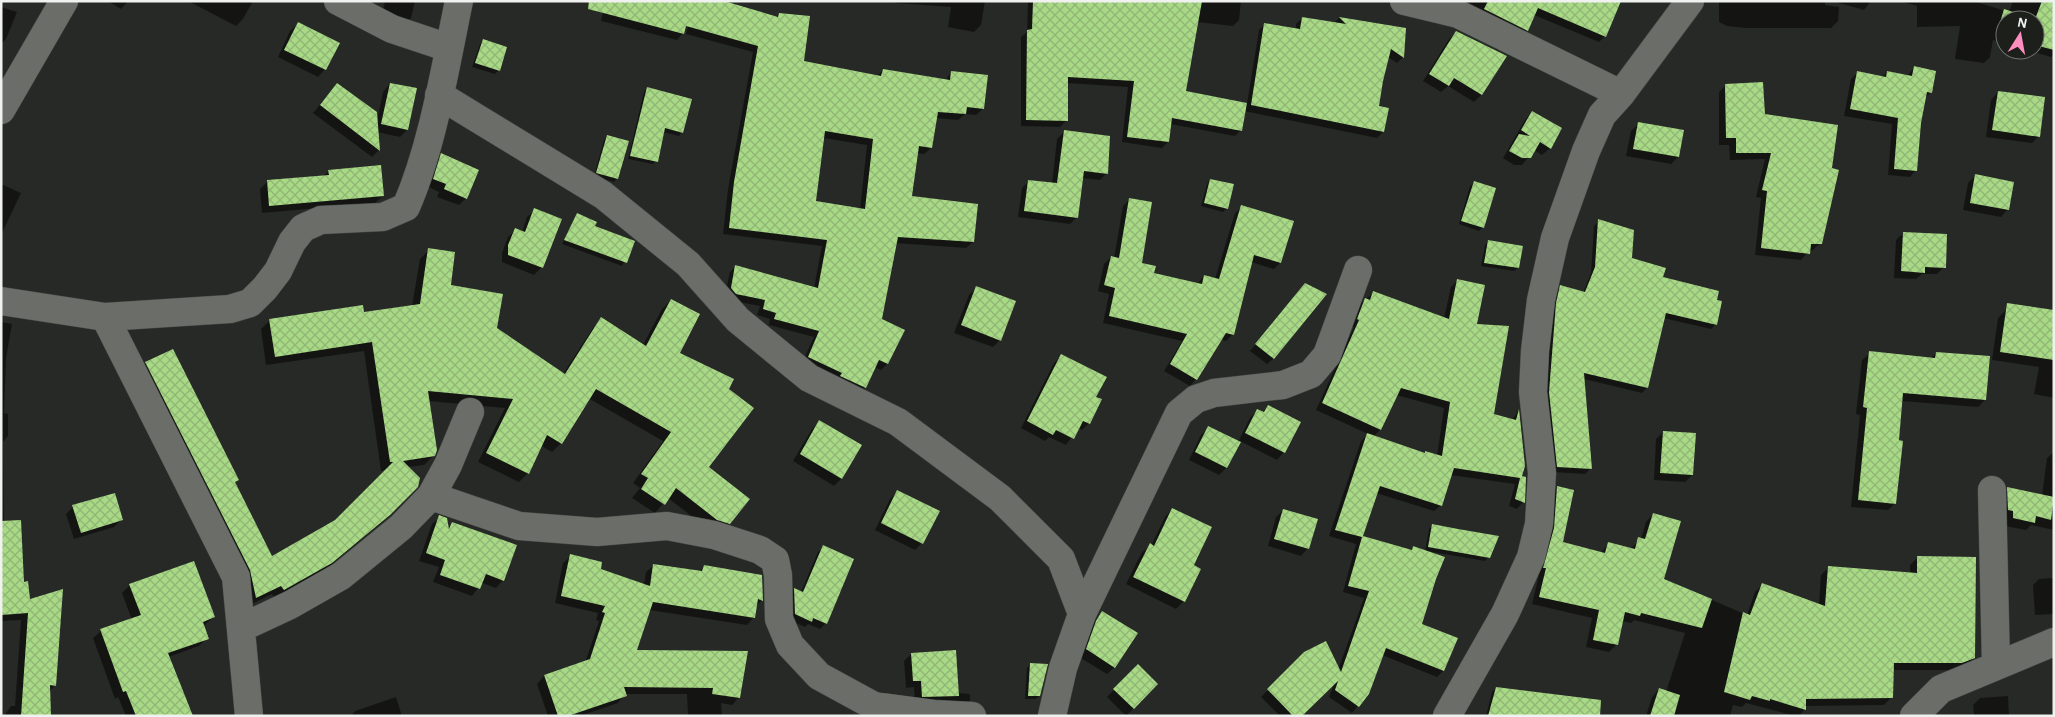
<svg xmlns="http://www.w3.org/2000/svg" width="2055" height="717" font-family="'Alegreya Sans',sans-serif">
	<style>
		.shadow { fill: #0007; fill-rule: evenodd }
		.building { fill: url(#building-cross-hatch); fill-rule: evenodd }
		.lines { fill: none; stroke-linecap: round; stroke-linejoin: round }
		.street-casing { stroke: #454844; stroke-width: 29 }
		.street { stroke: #6a6d68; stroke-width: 28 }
	</style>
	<defs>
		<pattern id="building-cross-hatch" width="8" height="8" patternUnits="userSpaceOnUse" patternTransform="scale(1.25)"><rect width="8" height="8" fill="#a8d985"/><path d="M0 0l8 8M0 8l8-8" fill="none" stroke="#90b576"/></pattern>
	</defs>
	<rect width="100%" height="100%" fill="#262925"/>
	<!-- shadow -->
	<path class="shadow" d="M 108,1 L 128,1 L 121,9 Z
		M 188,1 L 253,1 L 243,19 L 236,26 Z
		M 385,1 L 415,1 L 411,18 L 405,24 L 382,14 Z
		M 606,1 L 683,33 L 677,40 L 601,21 Z
		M 895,1 L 985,1 L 981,25 L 974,32 L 948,27 L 951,7 L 895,3 Z
		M 1028,1 L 1241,1 L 1239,20 L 1233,26 L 1197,22 L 1185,92 L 1247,104 L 1259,30 L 1265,24 L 1296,29 L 1296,24 L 1302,18 L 1334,23 L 1339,18 L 1405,29 L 1403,57 L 1397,63 L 1388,57 L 1377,107 L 1383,132 L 1377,138 L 1244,111 L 1241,130 L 1235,136 L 1170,124 L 1168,142 L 1162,148 L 1122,142 L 1128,87 L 1067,83 L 1067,120 L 1060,127 L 1021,126 L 1021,37 L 1027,32 Z
		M 1462,1 L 1615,1 L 1605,36 L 1599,42 L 1534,15 L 1526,30 L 1521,36 Z
		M 1719,1 L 1825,1 L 1825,5 L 1839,7 L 1838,21 L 1831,28 L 1745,28 L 1727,26 L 1719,22 Z
		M 1832,1 L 1871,1 L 1864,10 Z
		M 1900,1 L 1973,1 L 2009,12 L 2013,1 L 2054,1 L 2054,55 L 2051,57 L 2027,50 L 2035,50 L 2035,20 L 2005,20 L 2005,44 L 1993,40 L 1990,57 L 1984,63 L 1955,59 L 1960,26 L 1917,27 L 1917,6 Z
		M 694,3 L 776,17 L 779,14 L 802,62 L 877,76 L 883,70 L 945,81 L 951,72 L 983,109 L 976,115 L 965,114 L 958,120 L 936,118 L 931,148 L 924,154 L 917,153 L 911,197 L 973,242 L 966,248 L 895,243 L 880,320 L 887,364 L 881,370 L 874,367 L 864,388 L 858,394 L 802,363 L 814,337 L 769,325 L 770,319 L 757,315 L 760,306 L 729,300 L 725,295 L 730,272 L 736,266 L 814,288 L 822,246 L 723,234 L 728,189 L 753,52 L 686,34 ZM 823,138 L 867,145 L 860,210 L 814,202 Z
		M 1,7 L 17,12 L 6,39 L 1,44 Z
		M 298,24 L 325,69 L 318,77 L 278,57 L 290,31 Z
		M 1457,32 L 1481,95 L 1474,102 L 1448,86 L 1441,92 L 1423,81 L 1449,39 Z
		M 483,40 L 499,70 L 495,74 L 472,67 L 480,44 Z
		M 1914,68 L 1931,92 L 1924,99 L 1920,123 L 1916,170 L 1910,177 L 1888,175 L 1892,124 L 1844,116 L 1851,79 L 1858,72 L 1882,77 L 1887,72 L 1907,76 Z
		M 337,84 L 377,121 L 383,92 L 390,84 L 407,130 L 400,137 L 377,132 L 379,150 L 372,157 L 313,113 Z
		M 1726,85 L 1764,115 L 1820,243 L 1813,250 L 1809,251 L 1801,260 L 1755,255 L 1761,198 L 1756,197 L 1765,159 L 1730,160 L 1729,145 L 1719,145 L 1719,92 Z
		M 647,88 L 682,132 L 679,136 L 663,132 L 656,161 L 653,164 L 628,159 L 644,92 Z
		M 1998,92 L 2039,136 L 2032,143 L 1986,137 L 1991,100 Z
		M 1532,112 L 1550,148 L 1542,155 L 1534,150 L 1522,165 L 1514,165 L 1503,158 L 1525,120 Z
		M 1638,124 L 1678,157 L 1671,164 L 1626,156 L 1631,131 Z
		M 1064,132 L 1107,173 L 1100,180 L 1082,178 L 1077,217 L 1070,224 L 1018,217 L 1022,188 L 1029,181 L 1052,184 L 1057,139 Z
		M 607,136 L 617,178 L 614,182 L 594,176 L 604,140 Z
		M 442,155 L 466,198 L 459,205 L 437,197 L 439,192 L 427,186 L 434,162 Z
		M 329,171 L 383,196 L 375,203 L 262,213 L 260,189 L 267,182 L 322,177 Z
		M 1976,175 L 2008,209 L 2001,217 L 1963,210 L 1968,183 Z
		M 1210,180 L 1227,208 L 1223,212 L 1201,206 L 1207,184 Z
		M 1474,183 L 1483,227 L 1479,231 L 1459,224 L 1470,186 Z
		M 1,184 L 21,193 L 1,235 Z
		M 1130,199 L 1140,264 L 1153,274 L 1197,284 L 1204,276 L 1215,279 L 1235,213 L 1242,207 L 1280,263 L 1274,269 L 1251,262 L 1233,334 L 1226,341 L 1220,339 L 1196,379 L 1190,386 L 1164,371 L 1182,341 L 1103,323 L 1109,294 L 1098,291 L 1104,264 L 1111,257 L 1114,258 L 1123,206 Z
		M 535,210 L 542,267 L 534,275 L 502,262 L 502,253 L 508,237 L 515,230 L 522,232 L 527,217 Z
		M 577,214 L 594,227 L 634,242 L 622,266 L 562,244 Z
		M 1599,221 L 1631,259 L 1662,278 L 1716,301 L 1716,324 L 1711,329 L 1663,318 L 1647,388 L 1642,393 L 1584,379 L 1590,469 L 1585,474 L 1552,472 L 1544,397 L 1546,358 L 1556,291 L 1561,286 L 1583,293 L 1591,273 L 1594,226 Z
		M 1903,233 L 1944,267 L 1937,274 L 1922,274 L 1916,279 L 1894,278 L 1896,240 Z
		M 1488,242 L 1518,268 L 1514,271 L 1481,266 L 1485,245 Z
		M 429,250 L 449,286 L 495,329 L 563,374 L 593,328 L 602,319 L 643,345 L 662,309 L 671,300 L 678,354 L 727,389 L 708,467 L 729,523 L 719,532 L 707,528 L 668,498 L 655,513 L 632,498 L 640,488 L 633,483 L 663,441 L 588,398 L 561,443 L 552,452 L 542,446 L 528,473 L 519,482 L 478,462 L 505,408 L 428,401 L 434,455 L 424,465 L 408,467 L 417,486 L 380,524 L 322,572 L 275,599 L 272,594 L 247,606 L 137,372 L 146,363 L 237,480 L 234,483 L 272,557 L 336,521 L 387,470 L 381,471 L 364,351 L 266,365 L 261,329 L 270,320 L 363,313 L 412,306 L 420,259 Z
		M 1457,281 L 1476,325 L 1492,415 L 1512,420 L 1518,411 L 1524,465 L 1520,477 L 1523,502 L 1517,509 L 1509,506 L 1515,484 L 1450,475 L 1441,505 L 1434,511 L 1376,493 L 1361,537 L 1410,550 L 1413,547 L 1425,552 L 1429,529 L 1433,525 L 1489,557 L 1485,561 L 1427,551 L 1421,625 L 1443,671 L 1437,677 L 1382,655 L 1368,693 L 1352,713 L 1329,697 L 1334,684 L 1301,716 L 1280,716 L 1261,697 L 1305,653 L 1338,670 L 1364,598 L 1343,592 L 1356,544 L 1329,536 L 1361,441 L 1368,434 L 1316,410 L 1354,327 L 1351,326 L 1358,306 L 1373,293 L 1444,318 L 1451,287 ZM 1396,395 L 1444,408 L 1437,456 L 1424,454 L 1373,437 L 1380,430 Z
		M 1305,284 L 1274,358 L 1267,364 L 1250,351 Z
		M 976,288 L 1000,340 L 993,347 L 954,333 L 969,295 Z
		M 2006,310 L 2054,323 L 2054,398 L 2034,394 L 2039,367 L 1992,360 L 1998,318 Z
		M 1,322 L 12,324 L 6,358 L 4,413 L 8,414 L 8,436 L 3,442 L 4,522 L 55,685 L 49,692 L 50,716 L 4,716 L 11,706 L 15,706 L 21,620 L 1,621 Z
		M 1870,353 L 1930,359 L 1936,353 L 1985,400 L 1978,407 L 1901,401 L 1895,503 L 1888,510 L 1851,507 L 1860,415 L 1856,414 L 1862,360 Z
		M 1061,356 L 1095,397 L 1089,423 L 1082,430 L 1078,428 L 1066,445 L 1049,437 L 1045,441 L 1021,428 L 1054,363 Z
		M 1268,406 L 1284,452 L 1277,460 L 1240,441 L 1226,468 L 1219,475 L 1189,460 L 1201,435 L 1208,428 L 1238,442 L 1250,418 L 1257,410 L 1262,413 Z
		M 819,422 L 842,478 L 834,486 L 793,461 L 812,429 Z
		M 1663,432 L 1692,475 L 1685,482 L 1654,480 L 1656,439 Z
		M 2054,452 L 2054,530 L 2031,525 L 2026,530 L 2005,526 L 1999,497 L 2007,489 L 2042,496 L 2047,458 Z
		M 1557,487 L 1562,543 L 1601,553 L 1609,543 L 1630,549 L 1641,539 L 1646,522 L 1653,514 L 1663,579 L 1747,615 L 1755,592 L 1762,585 L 1819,605 L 1821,575 L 1828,568 L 1910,574 L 1910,565 L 1917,558 L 1974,658 L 1966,665 L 1954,670 L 1892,670 L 1892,697 L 1884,705 L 1805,706 L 1805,709 L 1799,716 L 1795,716 L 1746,703 L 1742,707 L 1733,705 L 1730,716 L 1646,716 L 1652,697 L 1659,689 L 1666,692 L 1685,633 L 1634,620 L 1631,623 L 1622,621 L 1617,644 L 1609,652 L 1586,647 L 1592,618 L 1532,604 L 1539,575 L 1537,575 L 1550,495 Z
		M 897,492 L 922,543 L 915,550 L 875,530 L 890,499 Z
		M 73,507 L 122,519 L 114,527 L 74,539 L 66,514 Z
		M 1172,509 L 1192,566 L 1184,601 L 1176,609 L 1126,584 L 1142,552 L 1151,546 L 1165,517 Z
		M 1283,510 L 1308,548 L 1301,556 L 1268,546 L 1276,517 Z
		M 440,517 L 447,529 L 452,524 L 503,580 L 496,588 L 482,583 L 472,596 L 433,582 L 439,567 L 419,561 L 432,524 Z
		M 824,547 L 826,623 L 820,629 L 808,624 L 805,627 L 789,620 L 789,595 L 794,589 L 801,592 L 818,552 Z
		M 571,556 L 599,570 L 644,585 L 646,572 L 654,565 L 699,572 L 704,566 L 762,600 L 756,606 L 754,617 L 747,625 L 649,610 L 635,652 L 739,697 L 732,705 L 721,703 L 722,716 L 688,716 L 687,694 L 625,694 L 618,703 L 580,716 L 548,716 L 537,684 L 544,676 L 585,663 L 599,621 L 596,620 L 598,613 L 555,603 L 563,563 Z
		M 2054,578 L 2054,614 L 2035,615 L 2033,585 L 2039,579 Z
		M 130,585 L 214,617 L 203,626 L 207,638 L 199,646 L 168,657 L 192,716 L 126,716 L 118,697 L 115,699 L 93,638 L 101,631 L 132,620 L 122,593 Z
		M 1102,613 L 1115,667 L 1107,674 L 1079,657 L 1089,629 Z
		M 911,654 L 958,693 L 970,694 L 970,700 L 963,707 L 915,703 L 914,687 L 906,688 L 904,661 Z
		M 1030,664 L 1039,696 L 1036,699 L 1025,699 L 1027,668 Z
		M 1138,666 L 1157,685 L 1126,716 L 1107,697 Z
		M 1496,688 L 1577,716 L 1486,716 L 1492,692 Z
		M 2008,696 L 2009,716 L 1974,716 L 1973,705 L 1980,698 Z
		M 396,697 L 402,716 L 351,716 L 355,711 Z"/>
	<!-- building -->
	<path class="building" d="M 589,1 L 724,1 L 778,17 L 779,13 L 810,16 L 804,61 L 881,76 L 883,69 L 950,80 L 951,71 L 988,75 L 984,109 L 967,107 L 966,114 L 938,112 L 932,148 L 919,146 L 912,196 L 978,204 L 974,242 L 898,237 L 882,319 L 905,330 L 888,364 L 879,360 L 866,388 L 840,376 L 842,373 L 808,357 L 819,331 L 774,319 L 776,313 L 763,309 L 765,300 L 736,294 L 731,288 L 735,265 L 818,288 L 827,240 L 729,228 L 734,182 L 758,46 L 686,26 L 684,34 L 588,9 ZM 825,131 L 873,139 L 865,209 L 816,201 Z
		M 1033,1 L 1202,1 L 1186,91 L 1247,103 L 1242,131 L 1172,118 L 1169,142 L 1127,137 L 1134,81 L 1068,77 L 1068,121 L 1026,120 L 1027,30 L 1032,29 Z
		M 1488,1 L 1621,1 L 1606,37 L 1538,8 L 1528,31 L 1484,9 Z
		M 2042,1 L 2054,1 L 2054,50 L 2035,45 L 2035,20 L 2005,20 L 2005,36 L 1997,33 L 2004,9 L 2035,19 Z
		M 1302,17 L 1346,24 L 1339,17 L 1406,28 L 1404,58 L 1391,49 L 1383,81 L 1379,106 L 1389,108 L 1384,132 L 1251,105 L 1264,23 L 1300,29 Z
		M 298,22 L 340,43 L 326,70 L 284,50 Z
		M 1456,31 L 1507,56 L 1482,95 L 1454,78 L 1449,86 L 1429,74 Z
		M 483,39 L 507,47 L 500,71 L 475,63 Z
		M 1914,66 L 1936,71 L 1932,93 L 1927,92 L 1921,123 L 1917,171 L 1894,169 L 1898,118 L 1850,109 L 1857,71 L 1886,77 L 1887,71 L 1912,76 Z
		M 1763,82 L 1765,114 L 1838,125 L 1832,168 L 1839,170 L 1822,244 L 1811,244 L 1810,254 L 1761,248 L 1767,191 L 1762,190 L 1771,153 L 1736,153 L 1736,138 L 1726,138 L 1725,84 Z
		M 337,83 L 377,112 L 380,151 L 320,105 Z
		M 390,83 L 417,88 L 408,130 L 381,124 Z
		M 647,87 L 692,99 L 683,133 L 665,128 L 658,162 L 630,156 Z
		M 1998,91 L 2045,97 L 2040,137 L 1992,130 Z
		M 1532,111 L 1562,128 L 1551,149 L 1540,142 L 1531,158 L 1522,158 L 1509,151 L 1519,134 L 1530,136 L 1521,130 Z
		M 1638,122 L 1684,130 L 1679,157 L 1633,149 Z
		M 1064,130 L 1110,136 L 1108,174 L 1084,171 L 1078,218 L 1024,211 L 1028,180 L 1057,183 Z
		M 607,135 L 629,141 L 618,179 L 596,173 Z
		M 441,153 L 479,170 L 467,199 L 444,189 L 446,184 L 433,179 Z
		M 381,165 L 384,196 L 269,206 L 267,180 L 329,175 L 328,170 Z
		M 1975,174 L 2014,182 L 2009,210 L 1970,203 Z
		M 1210,179 L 1234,184 L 1228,209 L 1204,203 Z
		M 1474,181 L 1496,188 L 1484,228 L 1461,221 Z
		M 1129,198 L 1152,202 L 1142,263 L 1156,266 L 1154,273 L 1202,284 L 1204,275 L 1219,279 L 1241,205 L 1294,221 L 1281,263 L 1254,255 L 1234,335 L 1226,333 L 1197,380 L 1170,364 L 1187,334 L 1109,316 L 1115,288 L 1104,285 L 1111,256 L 1119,258 Z
		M 534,208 L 562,219 L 543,268 L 508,255 L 508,245 L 515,228 L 525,232 Z
		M 577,213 L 597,222 L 595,226 L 635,241 L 627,263 L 564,240 Z
		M 1598,219 L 1634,230 L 1632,258 L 1666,268 L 1663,277 L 1719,291 L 1717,300 L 1722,301 L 1717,325 L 1666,313 L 1648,388 L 1584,373 L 1592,469 L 1557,467 L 1549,392 L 1556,303 L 1560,285 L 1585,292 L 1595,267 Z
		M 1903,232 L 1947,234 L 1946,268 L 1925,267 L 1925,273 L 1901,271 Z
		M 1488,240 L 1523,246 L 1519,268 L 1484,263 Z
		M 428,248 L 455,252 L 451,285 L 503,294 L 497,328 L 565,374 L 601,317 L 646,346 L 671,299 L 700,314 L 680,353 L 734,379 L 729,389 L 754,408 L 709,467 L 750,499 L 730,524 L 717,520 L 676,488 L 665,505 L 641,489 L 648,478 L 641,474 L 671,432 L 596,389 L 562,444 L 547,435 L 529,474 L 486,453 L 513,399 L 428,391 L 437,450 L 435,456 L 403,461 L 420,478 L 418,487 L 390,515 L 332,563 L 284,590 L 281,586 L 256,598 L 250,570 L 145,362 L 173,349 L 239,480 L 235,482 L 272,556 L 335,520 L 393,462 L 390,462 L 372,342 L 275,357 L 269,319 L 363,305 L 364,312 L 420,304 Z
		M 1457,279 L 1485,285 L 1477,324 L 1509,326 L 1494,414 L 1516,420 L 1519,409 L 1525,466 L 1522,476 L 1526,477 L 1525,503 L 1515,499 L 1520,478 L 1454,468 L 1442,506 L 1380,486 L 1363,536 L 1412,550 L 1413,546 L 1445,557 L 1436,579 L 1422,624 L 1458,638 L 1444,671 L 1386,648 L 1369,694 L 1359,707 L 1335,690 L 1338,681 L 1302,716 L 1293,716 L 1267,689 L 1304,652 L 1326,641 L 1341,672 L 1369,591 L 1348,586 L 1362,537 L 1335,530 L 1367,433 L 1425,453 L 1425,451 L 1442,456 L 1450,402 L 1401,388 L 1381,430 L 1322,403 L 1359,320 L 1357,319 L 1365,298 L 1370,300 L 1373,291 L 1449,319 Z
		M 1305,283 L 1327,294 L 1274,359 L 1255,344 Z
		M 976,286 L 1016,301 L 1001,341 L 961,325 Z
		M 2007,303 L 2054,310 L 2054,360 L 2000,352 Z
		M 1869,351 L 1935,358 L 1936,352 L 1990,356 L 1986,400 L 1903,393 L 1899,440 L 1903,441 L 1896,504 L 1858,500 L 1867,408 L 1863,407 Z
		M 1061,354 L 1107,377 L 1096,397 L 1102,399 L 1090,424 L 1083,421 L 1074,439 L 1056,430 L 1053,435 L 1027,421 Z
		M 1268,405 L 1301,422 L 1285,453 L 1245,433 L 1257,409 L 1264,412 Z
		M 819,420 L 862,445 L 842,479 L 800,454 Z
		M 1208,426 L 1241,442 L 1227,468 L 1195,452 Z
		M 1663,431 L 1696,433 L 1693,475 L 1660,473 Z
		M 1557,486 L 1574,490 L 1563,542 L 1605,553 L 1608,542 L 1635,549 L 1638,537 L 1645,539 L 1653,513 L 1681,521 L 1664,579 L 1712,599 L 1702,628 L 1641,613 L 1640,616 L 1625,612 L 1618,645 L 1593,640 L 1599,610 L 1539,597 L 1546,568 L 1543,568 L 1554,528 Z
		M 2007,487 L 2054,497 L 2051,520 L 2036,516 L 2035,523 L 2013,518 L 2013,511 L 2008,510 Z
		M 897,490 L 940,511 L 923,544 L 881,523 Z
		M 115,493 L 123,520 L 81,533 L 72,505 Z
		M 1172,508 L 1212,527 L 1194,565 L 1201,569 L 1185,602 L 1133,577 L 1150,543 L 1154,546 Z
		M 1283,509 L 1318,519 L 1309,549 L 1274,539 Z
		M 439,515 L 447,518 L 449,529 L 452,522 L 517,545 L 504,581 L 486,574 L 480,589 L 440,575 L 445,560 L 426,553 Z
		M 21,520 L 24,582 L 28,581 L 30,599 L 63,589 L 56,686 L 50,685 L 51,716 L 21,716 L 28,613 L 1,615 L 1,521 Z
		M 1432,524 L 1458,529 L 1499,536 L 1490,558 L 1428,547 Z
		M 823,545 L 854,559 L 827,624 L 813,618 L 812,622 L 795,614 L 794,588 L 803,592 Z
		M 570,554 L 602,562 L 601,569 L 650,586 L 653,564 L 702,571 L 704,565 L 762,575 L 763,601 L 758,599 L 755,618 L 653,602 L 637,650 L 748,651 L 740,698 L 712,694 L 713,688 L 624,687 L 627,696 L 568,716 L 558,716 L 544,675 L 590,659 L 605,613 L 602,612 L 605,606 L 561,596 Z
		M 1917,556 L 1976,557 L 1975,658 L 1962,663 L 1894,663 L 1893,698 L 1806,699 L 1806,710 L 1770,699 L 1770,701 L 1752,696 L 1750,700 L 1724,692 L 1743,612 L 1750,615 L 1762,583 L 1825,606 L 1828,566 L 1917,573 Z
		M 194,561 L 215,617 L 203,622 L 209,639 L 168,653 L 193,716 L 136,716 L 126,691 L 123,692 L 100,629 L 141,615 L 129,584 Z
		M 1102,611 L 1138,633 L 1115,668 L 1086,649 L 1096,621 Z
		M 956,650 L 959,696 L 922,697 L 921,681 L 913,681 L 911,653 Z
		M 1030,663 L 1048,664 L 1040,696 L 1028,696 Z
		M 1138,664 L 1158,684 L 1134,709 L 1113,689 Z
		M 1496,687 L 1601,700 L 1600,716 L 1488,716 Z
		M 1659,688 L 1680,695 L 1674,716 L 1650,716 Z"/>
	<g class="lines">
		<!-- street casing -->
		<g class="street-casing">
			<path id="street" d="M 338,1 L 392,29 L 449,48
				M 1404,1 L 1458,14 L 1621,94
				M 439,95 L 603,195 L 688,264 L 738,320 L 809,378 L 898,422 L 1000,498 L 1061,559 L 1082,614
				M 1,110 L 64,1
				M 1,301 L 105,317 L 230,309 L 250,303 L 265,288 L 278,271 L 292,242 L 303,228 L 321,220 L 383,217 L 406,207 C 433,145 445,68 459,1
				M 105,317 L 236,577 L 249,716
				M 1992,490 L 1996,666
				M 431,496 L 519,526 L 597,532 L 667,526 L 714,535 L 760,550 L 775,560 L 778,575 L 779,619 L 790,645 L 819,676 L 874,706 L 934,714 L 972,716
				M 241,628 L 290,605 L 341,576 L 401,527 L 431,496 L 448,465 L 470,412
				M 1052,716 L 1063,668 L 1082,614 L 1179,413 L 1196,399 L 1214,393 L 1283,385 L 1311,374 L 1327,355 L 1358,270
				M 1447,716 L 1505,614 L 1531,557 L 1539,524 L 1542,473 L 1533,392 L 1535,351 L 1541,300 L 1555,238 L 1586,151 L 1602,115 L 1621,94 L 1690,1
				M 1914,716 L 1941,689 L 2054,642"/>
		</g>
		<!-- street -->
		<use href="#street" class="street"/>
	</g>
	<!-- border -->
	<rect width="2055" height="717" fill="none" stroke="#f0f2ef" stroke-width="5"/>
	<!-- north arrow -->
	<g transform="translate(2020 35) rotate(11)"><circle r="24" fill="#1d1f1b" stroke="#717370"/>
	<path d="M0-4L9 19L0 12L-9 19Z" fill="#fd8ebf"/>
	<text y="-8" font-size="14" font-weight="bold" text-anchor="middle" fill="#f0f2ef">N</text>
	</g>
</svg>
